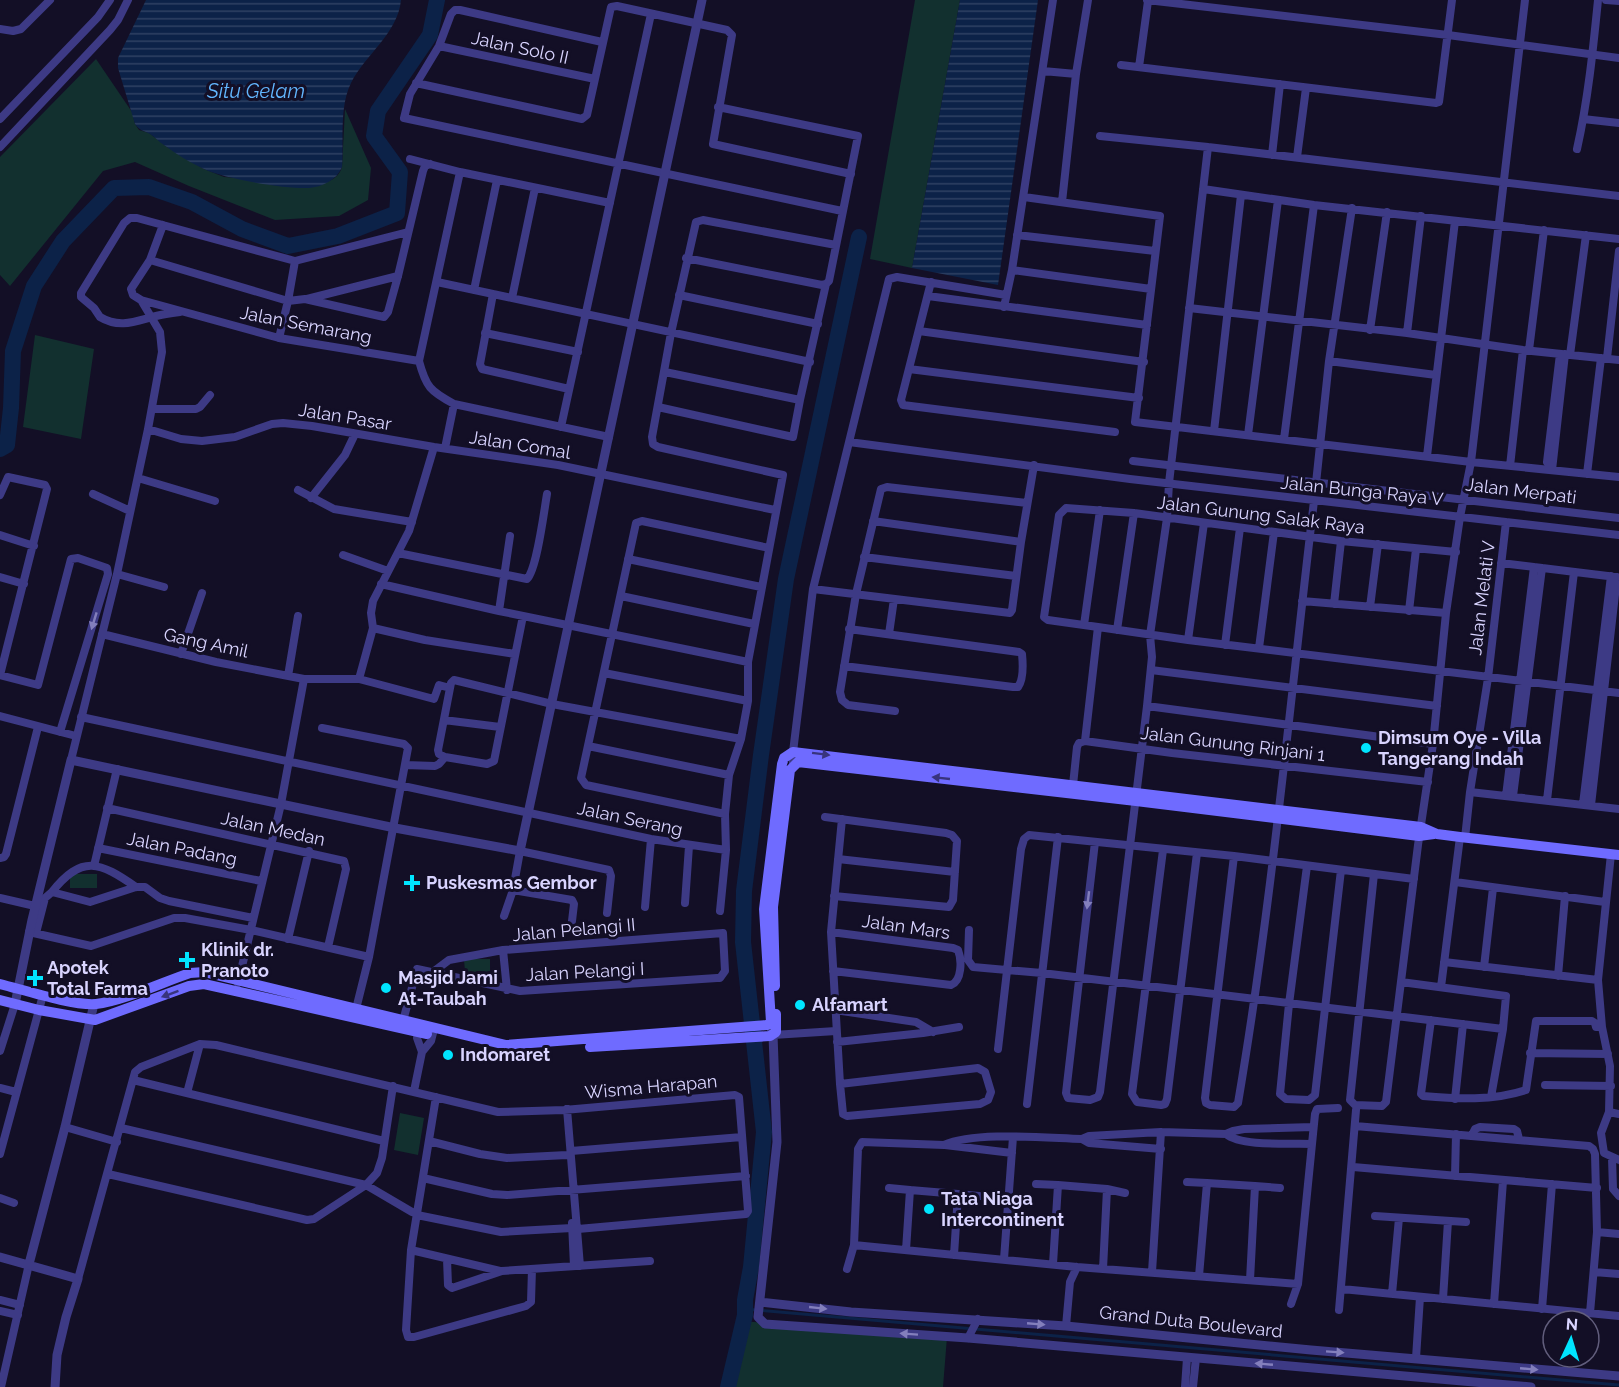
<svg xmlns="http://www.w3.org/2000/svg" width="1619" height="1387" font-family="Raleway,sans-serif">
	<style>
		.green { fill: #12302f }
		.water { fill: url(#water-rules) }
		.lines { fill: none; stroke-linecap: round; stroke-linejoin: round }
		.stream { stroke: #0c2248; stroke-width: 3 }
		.river { stroke: #0c2248; stroke-width: 16 }
		.minor { stroke: #3d3a85; stroke-width: 8 }
		.tertiary { stroke: #3d3a85; stroke-width: 9 }
		.secondary { stroke: #6f6bff; stroke-width: 10 }
		.oneway { fill: #837fbc }
		.oneway2 { fill: #38347d }
		.poi-dot { fill: #00e5ff; stroke: #130f26; stroke-width: 2 }
		.labels { text-anchor: middle; stroke-width: 6; stroke-linejoin: round; paint-order: stroke }
		.street-label { font-size: 18px; fill: #d9d4ff; stroke: #130f26 }
		.poi-label { font-size: 18px; font-weight: bold; fill: #d9d4ff; stroke: #130f26; text-anchor: start }
		.water-label { font-size: 20px; font-style: italic; fill: #62b6ff; stroke: #130f26 }
	</style>
	<defs>
		<pattern id="water-rules" width="6" height="5" patternUnits="userSpaceOnUse" patternTransform="scale(1.5)"><rect width="6" height="5" fill="#0c2248"/><path d="M0 2.5h6" fill="none" stroke="#2f4163"/></pattern>
	</defs>
	<rect width="100%" height="100%" fill="#130f26"/>
	<!-- green -->
	<path class="green" d="M 915,0 L 960,0 L 912,268 L 870,259 Z
		M 96,59 L 132,112 L 135,124 L 139,130 L 149,133 L 167,147 L 204,169 L 224,177 L 323,184 C 332,180 339,177 342,167 L 345,109 L 371,168 L 368,200 L 339,216 L 275,220 L 189,186 L 135,162 L 103,171 L 10,286 L 0,275 L 0,157 Z
		M 35,335 L 94,349 L 81,439 L 23,427 Z
		M 75,874 L 97,874 L 97,888 L 70,888 L 70,877 Z
		M 464,959 L 490,959 L 490,972 L 465,972 Z
		M 400,1113 L 424,1118 L 418,1155 L 394,1150 Z
		M 740,1321 L 947,1337 L 943,1387 L 724,1387 Z"/>
	<!-- water -->
	<path class="water" d="M 146,0 L 401,0 C 398,33 365,55 351,83 C 339,107 344,141 342,167 C 337,180 322,187 309,188 C 285,189 225,179 204,169 C 191,163 176,154 164,145 C 159,142 155,137 150,134 C 143,130 140,131 135,124 L 118,68 L 118,58 Z
		M 960,0 L 1038,0 L 998,285 L 912,268 Z"/>
	<g class="lines">
		<!-- stream -->
		<path class="stream" d="M 745,1309 L 1619,1385"/>
		<!-- river -->
		<path class="river" d="M 0,449 L 7,445 L 11,408 L 13,351 L 34,286 L 63,241 L 114,188 L 149,187 L 192,202 L 242,229 L 288,246 L 338,236 L 397,213 L 400,172 L 374,136 L 378,111 L 430,35 L 437,0
			M 728,1387 L 745,1315 L 745,1300 L 751,1267 L 764,1132 L 743,942 L 744,891 L 761,755 L 786,579 L 859,237"/>
		<!-- minor -->
		<path class="minor" d="M 1147,0 L 1448,35 L 1619,58
			M 1606,0 L 1619,1
			M 0,29 L 13,31 L 21,29 L 50,0
			M 602,42 L 460,10 L 455,10 L 451,14 L 439,46 L 410,94 L 404,118 L 842,211
			M 439,46 L 595,79
			M 1121,65 L 1436,103 L 1439,102 L 1452,0
			M 1139,67 L 1148,1
			M 1043,71 L 1076,74
			M 416,83 L 582,119 L 587,115 L 611,7 L 617,6 L 727,30 L 732,35 L 713,144 L 851,174
			M 0,119 L 98,17 L 110,0
			M 1583,119 L 1619,123
			M 1100,136 L 1208,147 L 1619,196
			M 0,147 L 110,30 L 118,20 L 128,0
			M 1577,149 C 1588,100 1593,50 1598,0
			M 1272,155 L 1280,84
			M 1297,157 L 1306,88
			M 410,159 L 460,172 L 610,203
			M 460,172 L 419,361 C 426,387 430,391 454,404 L 609,437
			M 1203,189 L 1314,205 L 1619,239
			M 1024,197 L 1160,216 L 1135,422 L 1471,462 L 1619,477
			M 1062,202 L 1076,74 L 1088,0
			M 163,225 L 150,260 L 131,289 L 133,295 L 141,300 L 279,338 L 419,361
			M 1017,235 L 1155,251
			M 686,258 L 822,285 L 826,284
			M 150,260 L 288,301 L 305,299 L 384,317 L 388,312 L 398,276 L 423,171 L 425,166 L 430,164
			M 1012,270 L 1151,289
			M 437,282 L 810,362
			M 931,282 L 901,400 L 903,405 L 1115,432
			M 474,290 L 497,180
			M 493,294 L 480,364 L 482,369 L 569,389
			M 679,295 L 818,324
			M 928,296 L 1147,325
			M 512,298 L 535,188
			M 307,299 L 398,276
			M 1004,307 L 1012,270 L 1053,0
			M 1189,308 L 1407,333 L 1523,350 L 1619,360
			M 180,312 C 172,313 164,314 156,316 C 136,321 120,329 100,317 L 94,308 L 81,297 L 81,293 L 124,223 L 130,218 L 137,218 L 295,261 L 408,232
			M 1370,330 L 1387,212
			M 919,331 L 1144,362
			M 485,333 L 578,352
			M 1407,333 L 1421,216
			M 279,338 L 288,301 L 295,261
			M 1529,350 L 1544,230
			M 1570,355 L 1586,235
			M 1607,358 L 1619,251
			M 1329,361 L 1436,375
			M 909,369 L 1139,398
			M 665,372 L 800,400 L 826,284 L 829,281 L 858,136 L 718,107
			M 658,407 L 793,437 L 800,400
			M 152,409 L 196,409 L 200,407 L 210,395
			M 561,427 L 651,14
			M 148,429 L 181,439 L 202,441 L 235,437 L 272,424 L 283,423 L 312,426 L 434,447 L 558,465 L 775,510
			M 1214,431 L 1241,195
			M 1248,435 L 1278,200
			M 1284,439 L 1314,205
			M 849,442 L 1130,479 L 1619,535
			M 445,448 L 454,404
			M 1427,456 L 1455,221
			M 1133,461 L 1619,518
			M 1547,462 L 1560,354
			M 1510,466 L 1523,350
			M 1552,470 L 1565,354
			M 1587,474 L 1601,358
			M 138,478 L 215,501
			M 1316,483 L 1329,361 L 1352,208
			M 298,490 L 334,509 L 412,522
			M 93,494 L 130,511
			M 0,495 L 8,477 L 45,485 L 47,489 L 0,675
			M 311,498 L 345,455 L 355,434
			M 873,521 L 1021,542
			M 0,535 L 34,546
			M 398,553 L 527,579 C 537,569 544,511 547,494
			M 343,555 L 388,571
			M 864,557 L 1016,576
			M 628,559 L 761,587
			M 1501,563 L 1616,577
			M 117,574 L 164,587
			M 0,577 L 24,584
			M 381,584 L 499,611 L 748,662
			M 813,589 L 1010,613 L 1012,610 L 1021,542 L 1034,465
			M 621,596 L 754,624
			M 1302,601 L 1446,613
			M 1334,604 L 1341,541
			M 1370,607 L 1378,544
			M 499,611 L 510,536
			M 1409,611 L 1416,549
			M 1084,625 L 1100,510
			M 1098,627 L 1048,620 L 1044,617 L 1059,515 L 1066,508 L 1134,513 L 1341,541 L 1456,552
			M 373,628 L 425,640 L 515,654
			M 1117,630 L 1134,513
			M 102,634 L 216,662 L 304,679 L 359,679 L 373,628 L 371,613 L 373,601 L 409,531 L 434,447
			M 889,634 L 894,599
			M 1188,640 L 1204,523
			M 1225,645 L 1240,528
			M 1259,648 L 1274,532
			M 181,654 L 202,593
			M 844,666 L 1013,687 L 1018,687 C 1024,679 1023,664 1022,654 L 1019,652 L 849,629
			M 1151,670 L 1437,706
			M 604,673 L 748,701
			M 0,675 L 38,685 L 71,559 L 78,558 L 107,568 L 108,574 L 60,732
			M 288,676 L 298,616
			M 359,679 L 434,699 L 439,685 L 450,688
			M 1147,706 L 1433,744
			M 895,711 L 848,705 L 842,700 L 840,692 L 856,594 L 881,489 L 887,487 L 1027,503
			M 0,716 L 76,736
			M 81,717 L 651,839 L 726,850
			M 444,720 L 500,727
			M 322,728 L 404,744 L 408,748 L 369,957 L 355,1013
			M 1085,741 L 1098,627 L 1188,640 L 1619,693
			M 588,746 L 729,775
			M 445,757 L 439,754 L 438,750 L 451,683 L 454,680 L 552,704 L 741,739
			M 71,760 L 117,574 L 148,429 L 162,352 L 160,332 L 141,300
			M 793,764 L 793,752 L 813,589 L 889,279 L 897,277 L 1006,295
			M 405,765 L 435,766 L 439,764 L 445,757 L 487,764 L 494,761 L 523,616
			M 1073,785 L 1077,747 L 1079,743 L 1085,741 L 1172,753 L 1428,782
			M 1470,792 L 1619,809
			M 1506,796 L 1534,567
			M 1513,796 L 1542,568
			M 1547,800 L 1574,572
			M 1583,804 L 1611,576
			M 1591,805 L 1617,577
			M 107,808 L 344,861 L 346,869 L 328,947
			M 725,814 L 586,785 L 581,778 L 636,523 L 642,521 L 769,548
			M 825,817 L 946,833 L 952,835 L 957,841 L 953,900 L 949,907 L 834,896
			M 1465,838 L 1470,792 L 1488,678 L 1506,522
			M 1095,842 L 1066,1093 L 1068,1098 L 1090,1100 L 1098,1097 L 1100,1092 L 1147,706 L 1152,657 L 1150,635 L 1167,518 L 1169,483 L 1208,147
			M 98,848 L 261,881
			M 1163,850 L 1132,1094 L 1137,1102 L 1161,1105 L 1165,1104 L 1167,1099 L 1197,853
			M 1234,856 L 1205,1098 L 1206,1103 L 1210,1105 L 1234,1107 L 1238,1103 C 1272,903 1290,702 1314,501
			M 0,858 L 4,857 L 6,854 L 38,727
			M 838,859 L 955,872
			M 94,866 L 117,769
			M 1307,866 L 1289,1004 L 1280,1094 L 1286,1099 L 1309,1100 L 1315,1095 L 1341,870
			M 1374,874 L 1350,1100 L 1355,1105 L 1382,1106 L 1386,1102 L 1418,845 L 1433,744 L 1446,613 L 1460,517 L 1471,462 L 1525,0
			M 1455,882 L 1605,902
			M 513,890 L 572,900 L 574,904 L 572,921
			M 52,892 C 82,854 100,862 136,887
			M 0,898 L 35,906
			M 685,903 L 689,846
			M 645,907 L 651,839
			M 720,911 L 726,850 L 725,814 L 729,775 L 741,739 L 748,701 L 748,662 L 783,475 L 658,447 L 653,444 L 652,437 L 671,333 L 696,222 L 703,220 L 836,245
			M 504,916 L 513,890 L 520,851 L 609,870 L 611,876 L 607,913
			M 969,930 L 968,960 L 973,967 L 1042,973 L 1503,1029
			M 29,932 L 91,946 L 174,918 L 185,918 L 251,930 L 369,957
			M 831,932 L 953,948 L 958,950 C 962,960 962,981 951,985 L 833,971
			M 36,933 L 45,898 L 52,892 L 90,902 L 136,887 L 145,887 L 160,898 L 169,901 L 253,918
			M 288,939 L 309,851
			M 503,950 L 507,990
			M 1444,962 L 1598,980 L 1611,854
			M 1484,967 L 1493,888
			M 1558,976 L 1565,896
			M 1598,980 L 1602,1027 L 1610,1066 L 1609,1112 L 1601,1133 L 1604,1153 L 1619,1160
			M 1401,982 L 1506,996 L 1503,1029 L 1491,1097
			M 238,983 L 281,804 L 304,679
			M 1441,987 L 1460,837
			M 835,1010 L 916,1022 L 933,1032
			M 1431,1020 L 1421,1094 L 1423,1096 C 1457,1099 1493,1101 1526,1090 L 1536,1021 L 1592,1021 L 1595,1023 L 1596,1027 L 1602,1027
			M 403,1021 L 417,969 L 520,991 L 717,978 L 720,978 L 725,971 L 723,933 L 503,950 L 449,960 L 433,972
			M 419,1028 L 417,1038 L 422,1052
			M 773,1035 L 836,1031
			M 837,1042 L 923,1033 L 959,1027
			M 998,1049 L 1021,849 L 1024,839 L 1029,835 L 1234,856 L 1414,879
			M 0,1051 L 15,1004
			M 1530,1053 L 1608,1054
			M 133,1080 L 384,1141
			M 840,1084 L 978,1068 L 985,1072 L 991,1092 L 988,1100 L 980,1104 L 847,1116 L 843,1114 L 840,1084 L 831,932 L 842,819
			M 1545,1085 L 1611,1086
			M 0,1088 L 16,1092
			M 414,1091 L 422,1052 L 431,1041 L 434,1029
			M 187,1093 L 200,1044
			M 436,1097 L 411,1250 L 406,1330 L 408,1337 L 414,1337 L 526,1306 L 531,1302 L 532,1269
			M 1455,1099 L 1463,1024
			M 1027,1104 L 1058,837
			M 567,1109 L 580,1266
			M 1609,1112 L 1619,1114
			M 1355,1126 L 1589,1146 L 1593,1149 L 1595,1154 L 1597,1232 L 1590,1313
			M 65,1127 L 117,1142
			M 121,1128 L 366,1185 L 412,1212
			M 1226,1134 C 1241,1147 1292,1143 1312,1144
			M 1472,1135 L 1475,1129 L 1480,1127 L 1514,1129 L 1517,1131 L 1519,1139
			M 1082,1139 L 1089,1143 L 1161,1149
			M 429,1141 L 480,1154 L 507,1158 L 567,1155
			M 945,1145 L 1012,1153
			M 571,1151 L 742,1137
			M 0,1154 L 43,995
			M 1612,1158 L 1613,1189 L 1619,1196
			M 1353,1167 L 1597,1188
			M 108,1174 L 307,1220 L 314,1219 L 366,1185 L 377,1173 L 382,1158 L 393,1086
			M 1455,1176 L 1456,1134
			M 423,1178 L 492,1194 L 507,1195 L 746,1176
			M 1187,1182 L 1207,1183
			M 1036,1184 L 1058,1185
			M 1255,1186 L 1280,1188
			M 889,1188 L 910,1190
			M 1107,1189 L 1125,1193
			M 958,1194 L 979,1196
			M 0,1198 L 14,1203
			M 417,1215 L 501,1232 L 572,1228
			M 1375,1216 L 1466,1222
			M 572,1223 L 574,1266
			M 1597,1232 L 1619,1234
			M 854,1245 L 1077,1267 L 1298,1284 L 1315,1114 L 1317,1109 L 1338,1108
			M 411,1250 L 500,1271
			M 906,1250 L 910,1190 L 958,1194 L 954,1255
			M 447,1259 L 448,1285 L 452,1288 L 502,1271 L 650,1261
			M 1004,1259 L 1013,1137
			M 1053,1264 L 1058,1185 L 1107,1189 L 1103,1269
			M 847,1269 L 854,1245 L 858,1149 L 862,1142 L 944,1145 C 975,1131 1046,1138 1082,1139 L 1089,1136 L 1161,1132 L 1226,1134 L 1233,1131 L 1244,1129 L 1313,1127
			M 1152,1272 L 1161,1132
			M 1594,1272 L 1619,1274
			M 1199,1276 L 1207,1183 L 1255,1186 L 1250,1280
			M 78,1279 L 135,1072 L 141,1067 L 200,1044 L 216,1045 L 498,1112 L 564,1110 L 735,1095 L 739,1097 L 748,1211 L 746,1214 L 578,1229
			M 1342,1289 L 1619,1316
			M 1392,1294 L 1399,1218
			M 1443,1299 L 1448,1221
			M 0,1300 L 20,1305
			M 1291,1304 L 1298,1284
			M 1494,1304 L 1503,1181
			M 1542,1309 L 1552,1184
			M 1339,1310 L 1356,1110
			M 0,1311 L 18,1315
			M 1066,1326 L 1070,1282 L 1077,1267
			M 968,1338 L 978,1319
			M 1416,1358 L 1420,1297
			M 1,1387 L 29,1264
			M 1185,1387 L 1187,1358
			M 1193,1387 L 1196,1358"/>
		<!-- tertiary -->
		<path class="tertiary" d="M 15,1004 L 32,920 L 71,760 L 395,828 L 520,851 L 702,0
			M 771,1028 L 773,1035 L 777,1142 L 758,1317 L 765,1324 L 968,1338 L 1531,1387
			M 0,1257 L 78,1279 L 66,1317 L 57,1355 L 55,1387
			M 29,1264 L 65,1127 L 94,1004
			M 760,1302 L 851,1312 L 1066,1326 L 1311,1350 L 1619,1376"/>
		<!-- secondary -->
		<path class="secondary" d="M 0,984 C 24,990 74,1006 96,1004 C 123,1001 163,982 190,973 L 204,972 L 506,1045 L 767,1025 L 771,1022 L 764,909 L 782,764 L 784,758 L 793,752 L 1421,827 L 1437,834 L 1460,837 L 1619,855
			M 775,986 L 773,907 L 790,770 L 798,762 L 1136,801 L 1419,836 L 1434,834
			M 0,1000 L 39,1010 L 95,1020 L 189,986 L 204,984 L 427,1034
			M 590,1047 L 770,1036 L 776,1032 L 776,1014"/>
	</g>
	<!-- one-way arrows -->
	<defs><path id="oneway-solid" d="M-6-.8H1V-3.2L6.5 0L1 3.2V.8H-6Z" transform="scale(1.5)"/></defs>
	<g class="oneway">
		<use href="#oneway-solid" transform="translate(94 621) rotate(107)"/>
		<use href="#oneway-solid" transform="translate(1088 900) rotate(97)"/>
		<use href="#oneway-solid" transform="translate(818 1308) rotate(6)"/>
		<use href="#oneway-solid" transform="translate(1036 1324) rotate(5)"/>
		<use href="#oneway-solid" transform="translate(909 1334) rotate(-176)"/>
		<use href="#oneway-solid" transform="translate(1335 1352) rotate(4)"/>
		<use href="#oneway-solid" transform="translate(1264 1364) rotate(-175)"/>
		<use href="#oneway-solid" transform="translate(1529 1369) rotate(5)"/>
	</g>
	<g class="oneway2">
		<use href="#oneway-solid" transform="translate(821 754) rotate(7)"/>
		<use href="#oneway-solid" transform="translate(941 778) rotate(-174)"/>
		<use href="#oneway-solid" transform="translate(170 994) rotate(160)"/>
	</g>
	<!-- markers -->
	<g class="poi-dot">
		<circle cx="1366" cy="748" r="6"/>
		<path d="M409 874h6v6h6v6h-6v6h-6v-6h-6v-6h6z"/>
		<path d="M184 951h6v6h6v6h-6v6h-6v-6h-6v-6h6z"/>
		<path d="M32 969h6v6h6v6h-6v6h-6v-6h-6v-6h6z"/>
		<circle cx="386" cy="988" r="6"/>
		<circle cx="800" cy="1005" r="6"/>
		<circle cx="448" cy="1055" r="6"/>
		<circle cx="929" cy="1209" r="6"/>
	</g>
	<g class="labels">
		<!-- street labels -->
		<g class="street-label">
			<text transform="translate(520 48) rotate(12)" y="6">Jalan Solo II</text>
			<text transform="translate(306 325) rotate(11)" y="6">Jalan Semarang</text>
			<text transform="translate(345 417) rotate(9)" y="6">Jalan Pasar</text>
			<text transform="translate(520 445) rotate(9)" y="6">Jalan Comal</text>
			<text transform="translate(1362 491) rotate(6)" y="6">Jalan Bunga Raya V</text>
			<text transform="translate(1521 491) rotate(7)" y="6">Jalan Merpati</text>
			<text transform="translate(1261 515) rotate(7)" y="6">Jalan Gunung Salak Raya</text>
			<text transform="translate(1482 598) rotate(-83)" y="6">Jalan Melati V</text>
			<text transform="translate(206 643) rotate(12)" y="6">Gang Amil</text>
			<text transform="translate(1233 744) rotate(7)" y="6">Jalan Gunung Rinjani 1</text>
			<text transform="translate(630 819) rotate(12)" y="6">Jalan Serang</text>
			<text transform="translate(273 829) rotate(12)" y="6">Jalan Medan</text>
			<text transform="translate(182 849) rotate(11)" y="6">Jalan Padang</text>
			<text transform="translate(906 927) rotate(8)" y="6">Jalan Mars</text>
			<text transform="translate(574 930) rotate(-5)" y="6">Jalan Pelangi II</text>
			<text transform="translate(585 972) rotate(-3)" y="6">Jalan Pelangi I</text>
			<text transform="translate(651 1087) rotate(-5)" y="6">Wisma Harapan</text>
			<text transform="translate(1191 1322) rotate(6)" y="6">Grand Duta Boulevard</text>
		</g>
		<!-- poi labels -->
		<g class="poi-label">
			<text x="1378" y="744">Dimsum Oye - Villa<tspan x="1378" dy="21">Tangerang Indah</tspan></text>
			<text x="426" y="889">Puskesmas Gembor</text>
			<text x="201" y="956">Klinik dr.<tspan x="201" dy="21">Pranoto</tspan></text>
			<text x="47" y="974">Apotek<tspan x="47" dy="21">Total Farma</tspan></text>
			<text x="398" y="984">Masjid Jami<tspan x="398" dy="21">At-Taubah</tspan></text>
			<text x="812" y="1011">Alfamart</text>
			<text x="460" y="1061">Indomaret</text>
			<text x="941" y="1205">Tata Niaga<tspan x="941" dy="21">Intercontinent</tspan></text>
		</g>
		<!-- water labels -->
		<g class="water-label">
			<text x="256" y="98">Situ Gelam</text>
		</g>
	</g>
	<!-- north arrow -->
	<g transform="translate(1571 1339) rotate(4)"><circle r="28" fill="#130f26" stroke="#625e7d" stroke-width="1.5"/>
	<path d="M0-4.5L10 22L0 15L-10 22Z" fill="#00e5ff"/>
	<text y="-9" font-size="16" font-weight="bold" text-anchor="middle" fill="#d9d4ff">N</text>
	</g>
</svg>
